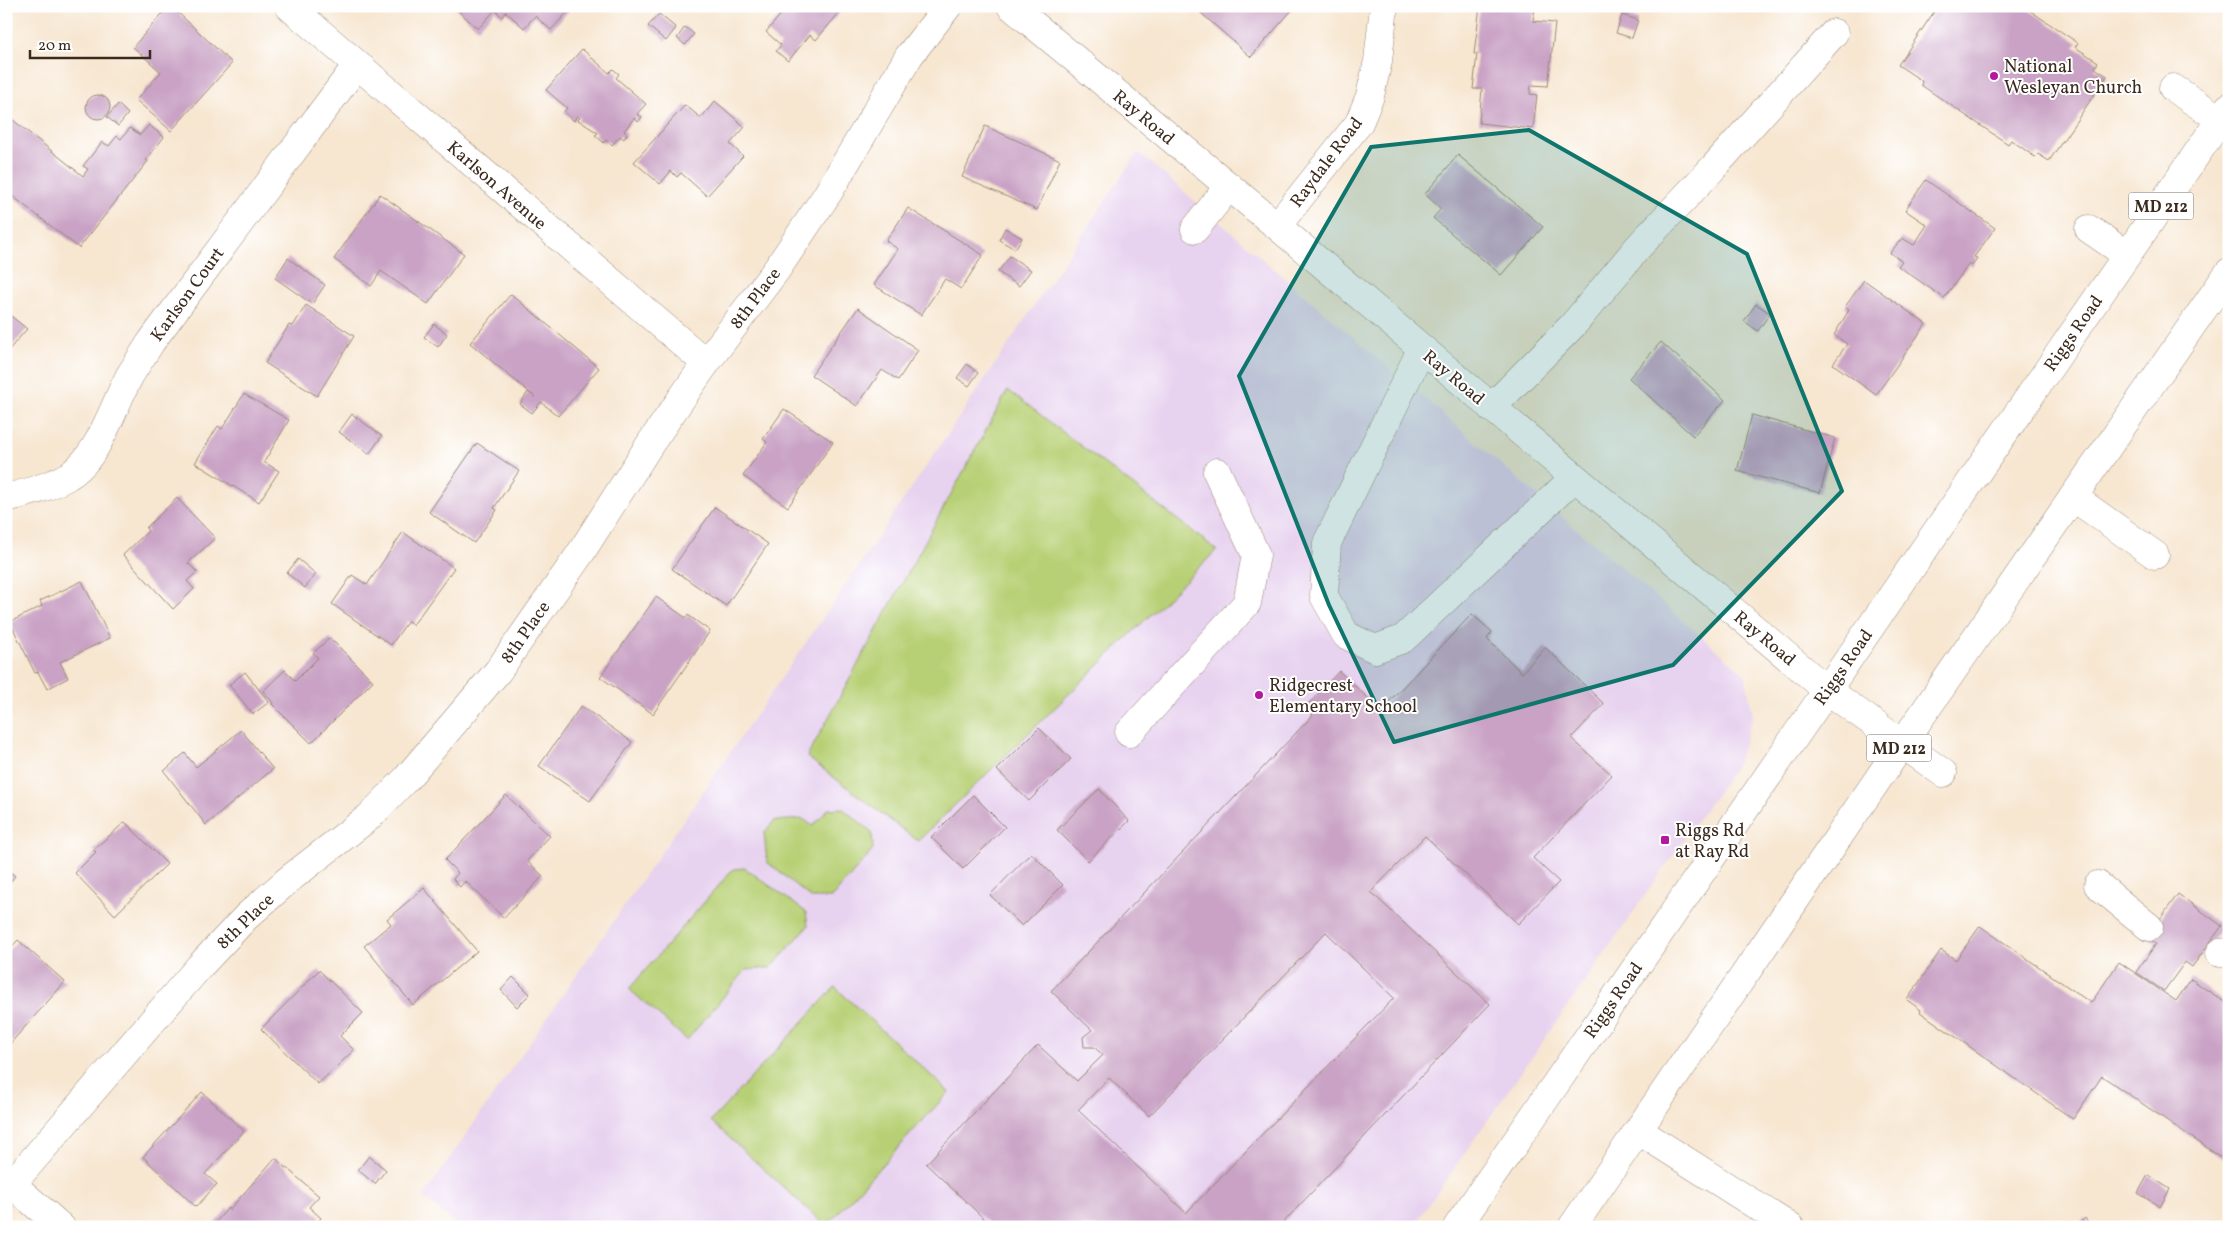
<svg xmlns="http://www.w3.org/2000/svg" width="2235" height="1233" font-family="Vollkorn,serif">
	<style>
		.built { fill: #e7d2ef }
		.park { fill: #b7d075; stroke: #797d4a }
		.building { fill: #c9a2c5; fill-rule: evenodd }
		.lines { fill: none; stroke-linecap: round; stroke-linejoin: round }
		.minor-casing { stroke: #987; stroke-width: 29 }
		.major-casing { stroke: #987; stroke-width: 29 }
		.minor { stroke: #fff; stroke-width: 28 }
		.major { stroke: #fff; stroke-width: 28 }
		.marked { fill: #0f766e; fill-opacity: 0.2; stroke: #0f766e; stroke-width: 4; stroke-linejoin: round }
		.poi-dot { fill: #b5179e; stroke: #fff; stroke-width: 2 }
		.labels { text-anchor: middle; stroke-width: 4; stroke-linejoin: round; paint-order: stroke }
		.shield { fill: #fff; stroke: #766a62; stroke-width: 1 }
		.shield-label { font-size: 16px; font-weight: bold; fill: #3b2a1e }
		.poi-label { font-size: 18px; fill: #3b2a1e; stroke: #fff; text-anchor: start }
		.street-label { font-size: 18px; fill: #3b2a1e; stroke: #fff }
	</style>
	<rect width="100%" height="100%" fill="#fff"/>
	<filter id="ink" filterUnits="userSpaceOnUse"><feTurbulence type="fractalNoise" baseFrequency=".02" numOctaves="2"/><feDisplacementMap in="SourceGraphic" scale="10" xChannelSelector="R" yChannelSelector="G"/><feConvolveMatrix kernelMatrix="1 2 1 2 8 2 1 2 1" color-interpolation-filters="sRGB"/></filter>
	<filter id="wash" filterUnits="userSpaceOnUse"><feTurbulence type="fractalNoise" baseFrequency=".0096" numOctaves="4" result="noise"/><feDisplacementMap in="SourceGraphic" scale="20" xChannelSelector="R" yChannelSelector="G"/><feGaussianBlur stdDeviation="1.12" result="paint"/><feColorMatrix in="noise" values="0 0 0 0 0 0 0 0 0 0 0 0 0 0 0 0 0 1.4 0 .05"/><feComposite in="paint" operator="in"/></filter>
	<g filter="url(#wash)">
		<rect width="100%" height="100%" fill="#f7e6d0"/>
		<!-- built -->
		<path class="built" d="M 1138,152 L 1745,674 L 1753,716 L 1737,764 L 1413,1227 L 460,1227 L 423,1197 L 854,573 Z"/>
		<!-- park -->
		<path class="park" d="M 1008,390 L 1217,550 L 918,841 L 807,757 Z
			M 842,808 L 872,832 L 873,850 L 831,898 L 811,898 L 767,862 L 764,833 L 774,821 L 803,819 L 813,826 L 828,809 Z
			M 745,868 L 806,912 L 808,926 L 771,968 L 746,970 L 687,1040 L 629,989 L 733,869 Z
			M 835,987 L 949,1092 L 826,1226 L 711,1121 Z"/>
		<g id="blocks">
			<!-- building -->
			<path class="building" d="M 169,6 L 171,6 L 232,63 L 171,131 L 136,100 L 161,72 L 133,47 Z
				M 453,6 L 573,6 L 551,30 L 535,16 L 524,28 L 506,12 L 502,17 L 495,10 L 478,29 Z
				M 776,6 L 845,6 L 816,40 L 810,35 L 788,61 L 776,51 L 781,45 L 766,32 L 783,12 Z
				M 1193,6 L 1287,6 L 1292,10 L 1251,57 Z
				M 1480,6 L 1535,8 L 1533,21 L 1555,23 L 1548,86 L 1531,85 L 1530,94 L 1537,95 L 1533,129 L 1479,123 L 1482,89 L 1473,89 L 1477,54 L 1474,54 Z
				M 1938,6 L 2023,6 L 2078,43 L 2075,47 L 2098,62 L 2095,68 L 2107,76 L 2049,161 L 2038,154 L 2035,157 L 2011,140 L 2008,144 L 1921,85 L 1922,81 L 1898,65 Z
				M 659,14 L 676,28 L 666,41 L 648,26 Z
				M 1622,15 L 1638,20 L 1632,38 L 1616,33 Z
				M 685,27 L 694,34 L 685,45 L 677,38 Z
				M 582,49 L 609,73 L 613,69 L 619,74 L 616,78 L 646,104 L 637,114 L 642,117 L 638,122 L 634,118 L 624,131 L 627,134 L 624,139 L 620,136 L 612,145 L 606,140 L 604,143 L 595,135 L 598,133 L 578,120 L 580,118 L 577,116 L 574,121 L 564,112 L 567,108 L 546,90 Z
				M86 107a12 12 0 1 1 24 0a12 12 0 1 1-24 0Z
				M 715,101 L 745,127 L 730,144 L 743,156 L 707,196 L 681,173 L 677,177 L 671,171 L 660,184 L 634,162 L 685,105 L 701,118 Z
				M 118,104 L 128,114 L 118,126 L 107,117 Z
				M 8,116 L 83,176 L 88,169 L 83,166 L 102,142 L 109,146 L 117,136 L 121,139 L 130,128 L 140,135 L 149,125 L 164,137 L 146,160 L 148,161 L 79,248 L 6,191 Z
				M 985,126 L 1060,160 L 1037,210 L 962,177 Z
				M 1458,155 L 1543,227 L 1501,275 L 1433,218 L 1441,209 L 1425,194 Z
				M 1926,180 L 1995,228 L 1974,257 L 1977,258 L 1972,266 L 1969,264 L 1944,298 L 1898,266 L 1902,261 L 1890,253 L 1902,238 L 1914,245 L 1927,225 L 1905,210 Z
				M 380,194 L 464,254 L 428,304 L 381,271 L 371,286 L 334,259 Z
				M 908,208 L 983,255 L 961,289 L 945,279 L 921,315 L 874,285 L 898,249 L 886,241 Z
				M 1005,228 L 1022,238 L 1015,249 L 999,240 Z
				M 1010,256 L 1031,270 L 1019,286 L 998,272 Z
				M 288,258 L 325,285 L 312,304 L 275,278 Z
				M 1864,280 L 1926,324 L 1876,395 L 1833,364 L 1847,344 L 1834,335 L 1849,310 L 1845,307 Z
				M 511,294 L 599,368 L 558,416 L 541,402 L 532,413 L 520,404 L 528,392 L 535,397 L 470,343 Z
				M 1756,304 L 1770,313 L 1758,331 L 1744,321 Z
				M 306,305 L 354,336 L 317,396 L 265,363 L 289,325 L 293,326 Z
				M 858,308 L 918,350 L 898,380 L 882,370 L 857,406 L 811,375 Z
				M 6,312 L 27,329 L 6,353 Z
				M 434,324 L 447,334 L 438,347 L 424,337 Z
				M 1661,342 L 1725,400 L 1693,436 L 1629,378 Z
				M 967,364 L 978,373 L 969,386 L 957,378 Z
				M 244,394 L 289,420 L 264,462 L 279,471 L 259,502 L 195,463 L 218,426 L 222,429 Z
				M 784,409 L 833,442 L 788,507 L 743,476 L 767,442 L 763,439 Z
				M 352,414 L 382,436 L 369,454 L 339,432 Z
				M 1752,415 L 1835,438 L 1820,493 L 1737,471 Z
				M 477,443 L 519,471 L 494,508 L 497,510 L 474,543 L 429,512 Z
				M 177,498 L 215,538 L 188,563 L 197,572 L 187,581 L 194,589 L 173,609 L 123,555 L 148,531 L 146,528 Z
				M 715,507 L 768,544 L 726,606 L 672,569 Z
				M 403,532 L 454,568 L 413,625 L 408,621 L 391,645 L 332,604 L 352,575 L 367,585 Z
				M 298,559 L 316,574 L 305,588 L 287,573 Z
				M 82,581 L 110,638 L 60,662 L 68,678 L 47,689 L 38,672 L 35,673 L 10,622 L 42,606 L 40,601 Z
				M 656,597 L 686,618 L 688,615 L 710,631 L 653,714 L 600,677 Z
				M 1472,614 L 1492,632 L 1487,639 L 1522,673 L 1545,647 L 1604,704 L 1571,738 L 1612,775 L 1533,858 L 1559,882 L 1518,924 L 1425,836 L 1371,892 L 1490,1004 L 1279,1227 L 993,1227 L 926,1164 L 1038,1045 L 1077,1081 L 1103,1055 L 1094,1047 L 1084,1047 L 1083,1037 L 1092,1030 L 1051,991 L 1313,715 L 1305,708 L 1339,671 L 1381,710 ZM 1326,932 L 1394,998 L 1186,1213 L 1078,1110 L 1109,1078 L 1149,1116 Z
				M 330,638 L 373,681 L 311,743 L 272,704 L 273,703 L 263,691 L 285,670 L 295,681 L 318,658 L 313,653 Z
				M 245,672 L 269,702 L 253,714 L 229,685 Z
				M 581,706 L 632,742 L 590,801 L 539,766 Z
				M 1039,728 L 1071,759 L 1029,801 L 997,770 Z
				M 241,730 L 273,769 L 206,825 L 164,771 L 185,753 L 196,767 Z
				M 1099,789 L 1129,821 L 1088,861 L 1057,830 Z
				M 506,795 L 550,836 L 527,861 L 543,876 L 504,918 L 465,881 L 460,887 L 453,879 L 458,873 L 445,860 Z
				M 973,795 L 1005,827 L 963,869 L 931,837 Z
				M 125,822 L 167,864 L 115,915 L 75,873 L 96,852 L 93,850 Z
				M 1031,853 L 1063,885 L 1022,926 L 990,895 Z
				M 6,869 L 15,876 L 6,887 Z
				M 424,888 L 477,951 L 413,1005 L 364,946 L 391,924 L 387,919 Z
				M 2178,894 L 2222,926 L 2192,967 L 2185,962 L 2164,991 L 2136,972 L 2156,944 L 2147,937 Z
				M 1980,926 L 2091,1003 L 2119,962 L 2176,1001 L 2191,979 L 2229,1005 L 2229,1163 L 2102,1076 L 2073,1119 L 1920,1012 L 1921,1010 L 1907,1000 L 1941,950 L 1956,960 Z
				M 18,940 L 65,982 L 8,1046 L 6,1044 L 6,953 Z
				M 319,970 L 363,1013 L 340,1036 L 354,1050 L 318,1084 L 261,1029 Z
				M 513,977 L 530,994 L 517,1007 L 501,990 Z
				M 202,1092 L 244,1131 L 205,1174 L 217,1184 L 196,1207 L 143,1157 Z
				M 369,1156 L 386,1170 L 375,1184 L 358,1170 Z
				M 275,1158 L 319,1196 L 309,1207 L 321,1218 L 314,1227 L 219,1227 L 215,1223 L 228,1208 L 229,1210 Z
				M 2148,1175 L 2170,1189 L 2160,1207 L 2138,1193 Z
				M 2085,1218 L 2092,1227 L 2076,1227 Z"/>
		</g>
	</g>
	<g filter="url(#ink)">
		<use href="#blocks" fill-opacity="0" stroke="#987" stroke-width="1"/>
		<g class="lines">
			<!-- minor casing -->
			<g class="minor-casing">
				<path id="minor" d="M 289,6 L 706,363
					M 1011,6 L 1277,226 L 1827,690 L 1943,773
					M 2173,88 L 2220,119
					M 1277,226 L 1359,123 L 1370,96 L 1378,61 L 1384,6
					M 1195,229 L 1229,186
					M 2089,229 L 2127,255
					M 1421,350 L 1327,543 L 1324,596 L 1346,635 L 1375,649 L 1403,639 L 1574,478
					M 1491,408 L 1573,325 L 1639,246 L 1713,168 L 1834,33
					M 2073,497 L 2155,555
					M 6,498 C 27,493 50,487 68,476 C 99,458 113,406 130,375 C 137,364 144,353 151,342 L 357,65
					M 1129,733 L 1247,603 L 1256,555 L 1217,472
					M 2098,885 L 2149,927
					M 2220,953 L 2229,952
					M 1639,1131 L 1790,1227
					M 6,1179 L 61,1227
					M 12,1184 L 199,967 L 246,917 L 288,880 L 369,817 L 406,779 L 498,671 L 580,554 L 650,444 L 706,363 L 777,269 L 828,193 L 909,56 L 948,6"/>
			</g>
			<!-- major casing -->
			<g class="major-casing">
				<path id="major" d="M 1457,1227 L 2229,107
					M 1572,1227 L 1902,744 L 2229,272"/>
			</g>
			<!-- minor -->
			<use href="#minor" class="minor"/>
			<!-- major -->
			<use href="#major" class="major"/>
		</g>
	</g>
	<!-- marked area -->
	<path class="marked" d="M 1529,130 L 1747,254 L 1842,491 L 1673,665 L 1394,742 L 1329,605 L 1239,376 L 1371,147 Z"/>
	<!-- markers -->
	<g class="poi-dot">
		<circle cx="1994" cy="76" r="5"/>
		<circle cx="1259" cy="695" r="5"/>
		<rect x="1660" y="835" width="10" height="10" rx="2.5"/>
	</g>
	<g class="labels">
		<!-- shield labels -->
		<g class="shield">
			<rect x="2128.5" y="192.5" width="65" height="27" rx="4"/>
			<rect x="1866.5" y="734.5" width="65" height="27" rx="4"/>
		</g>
		<g class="shield-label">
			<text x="2161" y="212">MD 212</text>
			<text x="1899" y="754">MD 212</text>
		</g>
		<!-- poi labels -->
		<g class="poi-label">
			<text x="2004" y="72">National<tspan x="2004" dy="21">Wesleyan Church</tspan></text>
			<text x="1269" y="691">Ridgecrest<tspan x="1269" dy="21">Elementary School</tspan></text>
			<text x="1675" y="836">Riggs Rd<tspan x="1675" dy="21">at Ray Rd</tspan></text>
		</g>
		<!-- street labels -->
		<g class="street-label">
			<text transform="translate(1144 117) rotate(40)" y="6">Ray Road</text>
			<text transform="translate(1326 162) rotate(-53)" y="6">Raydale Road</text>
			<text transform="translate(497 185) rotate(41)" y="6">Karlson Avenue</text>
			<text transform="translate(187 294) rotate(-54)" y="6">Karlson Court</text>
			<text transform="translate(755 298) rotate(-53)" y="6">8th Place</text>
			<text transform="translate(2073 333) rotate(-55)" y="6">Riggs Road</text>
			<text transform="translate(1454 377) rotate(40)" y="6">Ray Road</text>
			<text transform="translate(525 632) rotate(-55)" y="6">8th Place</text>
			<text transform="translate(1765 638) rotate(40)" y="6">Ray Road</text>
			<text transform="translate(1843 667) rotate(-55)" y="6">Riggs Road</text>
			<text transform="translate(245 921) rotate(-44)" y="6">8th Place</text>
			<text transform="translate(1613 1000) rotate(-55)" y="6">Riggs Road</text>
		</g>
	</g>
	<!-- margin -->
	<rect width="2235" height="1233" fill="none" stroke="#fff" stroke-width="25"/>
	<!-- scale -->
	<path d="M30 50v8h120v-8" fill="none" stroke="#3b2a1e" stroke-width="2.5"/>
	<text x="38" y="50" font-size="15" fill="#3b2a1e" stroke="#ffffff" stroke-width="4" paint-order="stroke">20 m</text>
</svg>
